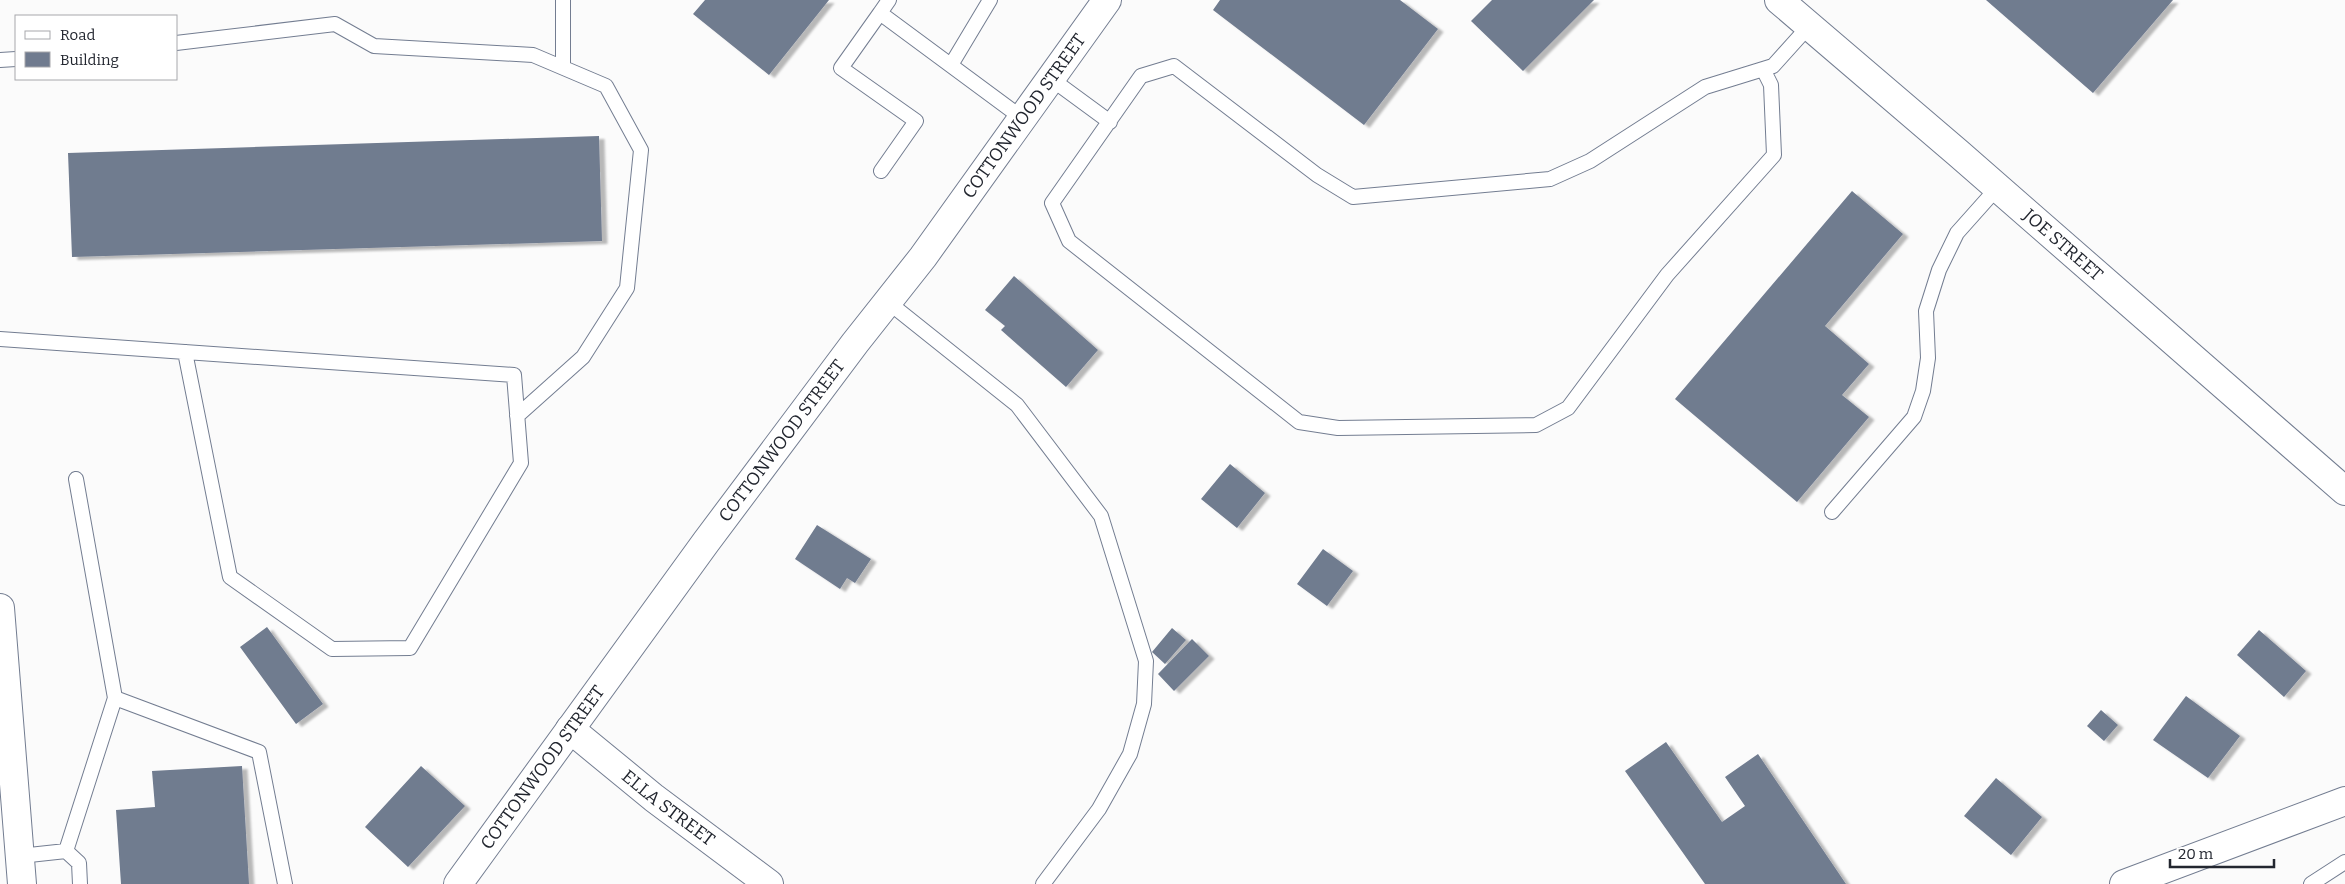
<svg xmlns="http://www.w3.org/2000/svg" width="2345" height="884" font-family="Bitter,serif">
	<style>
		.building { fill: #707b8f; filter: url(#shadow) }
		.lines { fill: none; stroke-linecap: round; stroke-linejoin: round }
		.lane-casing { stroke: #737d91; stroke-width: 16 }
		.street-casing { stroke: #737d91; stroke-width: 30 }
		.secondary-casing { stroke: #737d91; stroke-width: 30 }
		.lane { stroke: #fff; stroke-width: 14 }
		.street { stroke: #fff; stroke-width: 28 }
		.secondary { stroke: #fff; stroke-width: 28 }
		.labels { text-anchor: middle; stroke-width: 4; stroke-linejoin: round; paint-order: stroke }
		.street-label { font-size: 18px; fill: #22262f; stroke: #fff }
	</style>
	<defs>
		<filter id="shadow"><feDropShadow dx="5.5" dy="3" stdDeviation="1" flood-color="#0004"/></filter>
	</defs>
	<rect width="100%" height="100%" fill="#fbfbfb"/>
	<!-- building -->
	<path class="building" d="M 705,0 L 829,0 L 769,75 L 693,14 Z
		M 1220,0 L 1400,0 L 1438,29 L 1364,125 L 1213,10 Z
		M 1492,0 L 1594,0 L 1523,71 L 1471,21 Z
		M 1986,0 L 2173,0 L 2093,93 Z
		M 599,136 L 602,241 L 72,257 L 68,153 Z
		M 1852,191 L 1903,234 L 1825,326 L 1869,364 L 1842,395 L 1869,417 L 1797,502 L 1675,399 Z
		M 1014,276 L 1098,350 L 1066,387 L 1001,330 L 1005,326 L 985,310 Z
		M 1230,464 L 1265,493 L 1237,528 L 1201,499 Z
		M 817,525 L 871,559 L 855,583 L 847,578 L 840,589 L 795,559 Z
		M 1323,549 L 1353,571 L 1327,606 L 1297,584 Z
		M 267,627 L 323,704 L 296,724 L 240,647 Z
		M 1172,628 L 1186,640 L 1165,664 L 1152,652 Z
		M 2259,630 L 2306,671 L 2284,697 L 2237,655 Z
		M 1192,639 L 1209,656 L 1174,691 L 1158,674 Z
		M 2186,696 L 2240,736 L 2208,778 L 2153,740 Z
		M 2101,710 L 2118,725 L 2104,741 L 2087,726 Z
		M 1666,742 L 1722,822 L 1745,806 L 1725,777 L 1758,754 L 1846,884 L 1705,884 L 1625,771 Z
		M 242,766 L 249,884 L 121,884 L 116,810 L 155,807 L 152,771 Z
		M 421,766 L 465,806 L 408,867 L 365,827 Z
		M 1996,778 L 2042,817 L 2011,855 L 1964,816 Z"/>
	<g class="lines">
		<!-- lane casing -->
		<g class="lane-casing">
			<path id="lane" d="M 889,0 L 880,13 L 1022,118
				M 880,13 L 841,68 L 916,121 L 881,171
				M 176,43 L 335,24 L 374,46 L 533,55 L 606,86 L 641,150 L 627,288 L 583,357 L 517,416
				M 0,60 L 16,59
				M 951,65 L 990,0
				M 563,67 L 563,0
				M 1763,69 L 1771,85 L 1774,155 L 1667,275 L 1568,408 L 1536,425 L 1338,428 L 1299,422 L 1069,241 L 1052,203 L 1141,76 L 1174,66 L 1317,175 L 1353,197 L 1550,179 L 1590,161 L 1705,87 L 1773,66 L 1809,26
				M 1050,78 L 1110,122
				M 888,302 L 1017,405 L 1101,516 L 1146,661 L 1144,704 L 1130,754 L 1099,809 L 1043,884
				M 0,339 L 514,375 L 521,463 L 410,648 L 332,649 L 230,577 L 185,352
				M 76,479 L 115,698 L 259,752 L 285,884
				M 1832,512 L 1914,417 L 1923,391 L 1928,358 L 1926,311 L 1939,270 L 1957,233 L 1998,187
				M 66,851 L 115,698
				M 20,856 L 66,851 L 79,863 L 80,884
				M 2311,884 L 2345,862"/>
		</g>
		<!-- street casing -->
		<g class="street-casing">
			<g id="street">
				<path id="s1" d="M 1779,0 L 1958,153 L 2345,491"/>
				<path id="s2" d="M 570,729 L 654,798 L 769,884"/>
				<path id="s3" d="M 458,884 L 706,542 L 855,343 L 923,257 L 1107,0"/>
				<path d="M 2124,884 L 2345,801"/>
			</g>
		</g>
		<!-- secondary casing -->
		<g class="secondary-casing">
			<path id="secondary" d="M 0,608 L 22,884"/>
		</g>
		<!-- lane -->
		<use href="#lane" class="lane"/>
		<!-- street -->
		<use href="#street" class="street"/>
		<!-- secondary -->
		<use href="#secondary" class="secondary"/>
	</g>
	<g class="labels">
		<!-- street labels -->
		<g class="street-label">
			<text dy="6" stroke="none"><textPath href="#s3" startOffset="954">COTTONWOOD STREET</textPath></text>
			<text dy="6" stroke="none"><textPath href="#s1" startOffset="375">JOE STREET</textPath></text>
			<text dy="6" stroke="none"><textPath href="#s3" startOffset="549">COTTONWOOD STREET</textPath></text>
			<text dy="6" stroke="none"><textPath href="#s3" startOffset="144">COTTONWOOD STREET</textPath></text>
			<text dy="6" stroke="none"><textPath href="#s2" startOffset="126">ELLA STREET</textPath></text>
		</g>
	</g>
	<!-- legend -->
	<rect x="15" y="15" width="162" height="65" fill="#ffffff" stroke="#a7a8ac"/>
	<rect x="25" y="31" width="25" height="8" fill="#ffffff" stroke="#a7a8ac"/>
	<text x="60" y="40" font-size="15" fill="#22262f">Road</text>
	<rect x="25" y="52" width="25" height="15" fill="#707b8f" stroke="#a7a8ac"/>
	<text x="60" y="65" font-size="15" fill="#22262f">Building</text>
	<!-- scale -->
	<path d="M2170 859v8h104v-8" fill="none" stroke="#22262f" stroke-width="2.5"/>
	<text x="2178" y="859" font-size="15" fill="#22262f" stroke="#ffffff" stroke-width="4" paint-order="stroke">20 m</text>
</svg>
